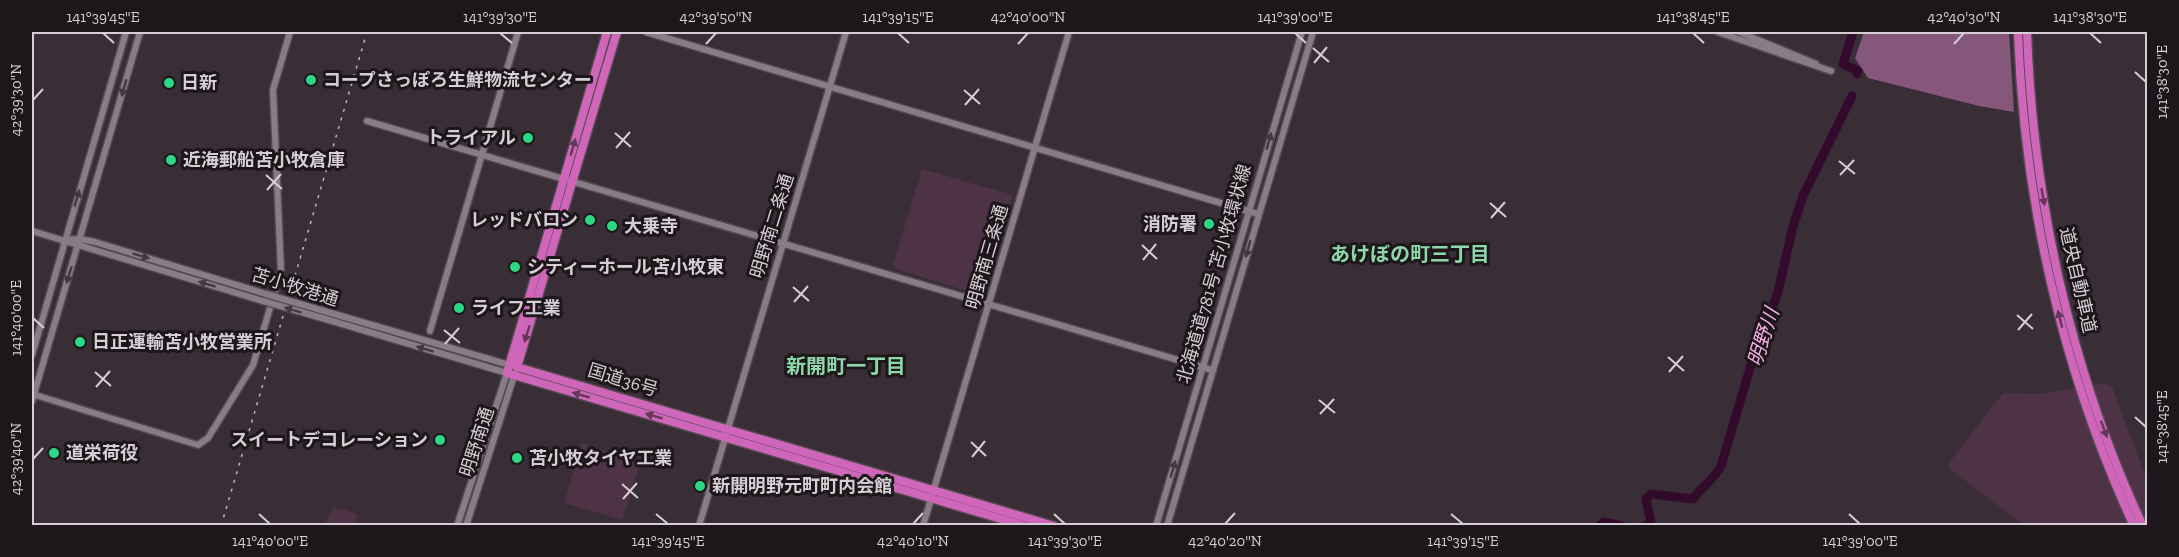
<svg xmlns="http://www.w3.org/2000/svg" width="2179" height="557" font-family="'Zilla Slab','Noto Sans JP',serif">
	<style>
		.green { fill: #4e3347 }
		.forest { fill: #85577b }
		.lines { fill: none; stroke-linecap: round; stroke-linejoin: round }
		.river { stroke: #320a2b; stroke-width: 9 }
		.secondary-casing { stroke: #534950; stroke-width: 9 }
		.highway-casing { stroke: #534950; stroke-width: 11 }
		.secondary { stroke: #8a7c86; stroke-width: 6 }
		.highway { stroke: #d066ba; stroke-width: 8 }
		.rail { stroke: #c0b7be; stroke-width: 1.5; stroke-dasharray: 3 6; stroke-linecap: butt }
		.secondary-bridge-casing { stroke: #534950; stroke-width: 9; stroke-linecap: butt }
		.secondary-bridge { stroke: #8a7c86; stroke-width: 6 }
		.oneway { fill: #433a40 }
		.oneway2 { fill: #65375b }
		.ticks { fill: none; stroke: #d6ced4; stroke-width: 2 }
		.poi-dot { fill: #2cd884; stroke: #1d171b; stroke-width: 2 }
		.labels { text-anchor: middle; stroke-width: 6; stroke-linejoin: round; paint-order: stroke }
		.poi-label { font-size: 18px; font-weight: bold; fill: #d6ced4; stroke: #1d171b; text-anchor: start }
		.street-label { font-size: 18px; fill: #d6ced4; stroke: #1d171b }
		.neighbourhood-label { font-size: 20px; font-weight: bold; fill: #8dd7a8; stroke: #1d171b }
		.water-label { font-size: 20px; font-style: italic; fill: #f7afe6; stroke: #1d171b }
		.neatline { fill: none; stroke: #d6ced4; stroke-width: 2 }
		.ticks-label { font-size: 15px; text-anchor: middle; fill: #d6ced4 }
	</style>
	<rect width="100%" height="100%" fill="#392d36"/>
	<!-- green -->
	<path class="green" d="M 922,169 L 1013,195 L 984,291 L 980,295 L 896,269 L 893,265 Z
		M 2105,383 L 2112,387 L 2147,480 L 2147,525 L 2024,525 L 1950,469 L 1949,463 L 2003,393 L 2039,394 Z
		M 582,443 L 641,461 L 622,520 L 564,503 Z
		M 333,507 L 355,513 L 357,516 L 354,525 L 325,525 Z"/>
	<!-- forest -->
	<path class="forest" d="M 1864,32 L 2009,32 L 2014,112 L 1979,106 L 1868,78 L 1855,58 Z"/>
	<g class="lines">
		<!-- river -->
		<path class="river" d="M 1853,32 L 1843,64 L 1858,71 L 1857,74
			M 1599,526 L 1604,522 L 1622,526
			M 1646,526 L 1651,522 L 1646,499 L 1651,494 L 1693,499 C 1701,488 1716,477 1721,466 L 1751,365 L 1778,292 L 1793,226 L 1803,196 L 1852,96"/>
		<!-- secondary casing -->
		<g class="secondary-casing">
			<path id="secondary" d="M 646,32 L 1258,214
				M 1718,32 L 1831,71
				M 1739,32 L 1816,64
				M 367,121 L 1212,370
				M 32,231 L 263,301
				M 65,240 L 80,239 L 95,242 L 266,294
				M 324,311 L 513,366
				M 322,318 L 507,373 L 457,526
				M 430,331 L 518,32
				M 32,355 L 126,32
				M 32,394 L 198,445 L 208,438 L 253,365 L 281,271 L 273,90 L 290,32
				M 32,401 L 140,32
				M 466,526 L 515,373
				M 699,526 L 846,32
				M 923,526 L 1069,32
				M 1156,526 L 1302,32
				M 1167,526 L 1313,32"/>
		</g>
		<!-- highway casing -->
		<g class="highway-casing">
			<path id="highway" d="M 607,32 L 507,373 L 1025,526
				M 617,32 L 517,367 L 1054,526
				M 2018,32 C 2024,201 2062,371 2134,526
				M 2027,32 C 2033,201 2071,372 2143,526"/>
		</g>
		<!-- secondary -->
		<use href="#secondary" class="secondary"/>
		<!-- highway -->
		<use href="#highway" class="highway"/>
		<!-- rail -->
		<path class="rail" d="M 221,526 L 367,32"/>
		<!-- secondary-bridge casing -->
		<g class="secondary-bridge-casing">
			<path id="secondary-bridge" d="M 266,294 L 324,311
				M 263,301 L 322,318"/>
		</g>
		<!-- secondary-bridge -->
		<use href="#secondary-bridge" class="secondary-bridge"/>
	</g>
	<!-- one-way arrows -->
	<defs><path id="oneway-solid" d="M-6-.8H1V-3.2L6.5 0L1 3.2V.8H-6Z" transform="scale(1.5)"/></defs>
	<g class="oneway">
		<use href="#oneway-solid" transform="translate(124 88) rotate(106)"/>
		<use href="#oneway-solid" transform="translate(1269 141) rotate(-74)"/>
		<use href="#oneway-solid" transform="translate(77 198) rotate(-74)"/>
		<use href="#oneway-solid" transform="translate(1248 249) rotate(106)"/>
		<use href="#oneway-solid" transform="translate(141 256) rotate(17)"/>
		<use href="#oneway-solid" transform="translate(69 275) rotate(107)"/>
		<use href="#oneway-solid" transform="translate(207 284) rotate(-163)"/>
		<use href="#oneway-solid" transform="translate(293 310) rotate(-163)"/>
		<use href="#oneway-solid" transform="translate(425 349) rotate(-163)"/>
		<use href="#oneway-solid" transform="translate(1173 469) rotate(-74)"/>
	</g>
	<g class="oneway2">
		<use href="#oneway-solid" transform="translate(573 147) rotate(-74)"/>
		<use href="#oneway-solid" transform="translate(2043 197) rotate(80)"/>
		<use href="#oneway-solid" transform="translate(2060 319) rotate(-104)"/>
		<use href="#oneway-solid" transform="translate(527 334) rotate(107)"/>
		<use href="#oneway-solid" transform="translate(581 395) rotate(-164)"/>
		<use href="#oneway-solid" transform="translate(654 416) rotate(-164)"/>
		<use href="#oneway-solid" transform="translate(2104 429) rotate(70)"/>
	</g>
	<!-- ticks -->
	<path class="ticks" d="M 103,33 L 114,43M 500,33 L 512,43M 898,33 L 909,43M 1295,33 L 1306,43M 1693,33 L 1704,43M 2090,33 L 2101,43M 706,44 L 716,33M 1018,44 L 1028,33M 1954,44 L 1964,33M 1313,48 L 1329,62M 1314,63 L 1327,47M 2135,72 L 2146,82M 964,90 L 980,104M 33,100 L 43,89M 965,105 L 979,89M 615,133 L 631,147M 616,148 L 630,132M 1839,161 L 1855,174M 266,175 L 282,189M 1840,175 L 1854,160M 267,190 L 281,174M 1490,203 L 1506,217M 1491,218 L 1505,202M 1142,245 L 1157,259M 1143,260 L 1156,244M 793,287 L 809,301M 794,302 L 808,286M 2017,315 L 2033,329M 33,318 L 44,328M 444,330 L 460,343M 2018,330 L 2032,314M 445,344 L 459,328M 1668,357 L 1684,371M 95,372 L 111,386M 1669,372 L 1683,356M 96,387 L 110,371M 1319,400 L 1335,413M 1320,414 L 1334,399M 2135,417 L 2146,427M 971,442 L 986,456M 972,457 L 985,441M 33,459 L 43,448M 622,484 L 638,498M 623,499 L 637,483M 259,514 L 270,524M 656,514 L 668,524M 1054,514 L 1065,524M 1451,514 L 1463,524M 1849,514 L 1860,524M 913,524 L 923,513M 1225,524 L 1235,513"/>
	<!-- markers -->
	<g class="poi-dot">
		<circle cx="311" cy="80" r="6"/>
		<circle cx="169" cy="83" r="6"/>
		<circle cx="528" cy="138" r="6"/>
		<circle cx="171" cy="160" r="6"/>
		<circle cx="590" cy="220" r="6"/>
		<circle cx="1209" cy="224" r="6"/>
		<circle cx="612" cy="226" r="6"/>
		<circle cx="515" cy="267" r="6"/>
		<circle cx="459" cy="308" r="6"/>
		<circle cx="80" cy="342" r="6"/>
		<circle cx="440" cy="440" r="6"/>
		<circle cx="54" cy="453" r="6"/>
		<circle cx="517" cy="458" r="6"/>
		<circle cx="700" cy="486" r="6"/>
	</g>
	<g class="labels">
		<!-- poi labels -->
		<g class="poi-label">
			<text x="323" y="86">コープさっぽろ生鮮物流センター</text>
			<text x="181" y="89">日新</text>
			<text x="516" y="144" text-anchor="end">トライアル</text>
			<text x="183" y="166">近海郵船苫小牧倉庫</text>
			<text x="578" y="226" text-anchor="end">レッドバロン</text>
			<text x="1197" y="230" text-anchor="end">消防署</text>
			<text x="624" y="232">大乗寺</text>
			<text x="527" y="273">シティーホール苫小牧東</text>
			<text x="471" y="314">ライフ工業</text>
			<text x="92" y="348">日正運輸苫小牧営業所</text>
			<text x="428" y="446" text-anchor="end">スイートデコレーション</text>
			<text x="66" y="459">道栄荷役</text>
			<text x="529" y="464">苫小牧タイヤ工業</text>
			<text x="712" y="492">新開明野元町町内会館</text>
		</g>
		<!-- street labels -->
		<g class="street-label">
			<text transform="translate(772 226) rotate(-73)" y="6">明野南二条通</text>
			<text transform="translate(987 257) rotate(-74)" y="6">明野南三条通</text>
			<text transform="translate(1214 274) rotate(-74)" y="6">北海道道781号 苫小牧環状線</text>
			<text transform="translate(2078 280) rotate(77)" y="6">道央自動車道</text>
			<text transform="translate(295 287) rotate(17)" y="6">苫小牧港通</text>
			<text transform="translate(623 380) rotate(17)" y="6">国道36号</text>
			<text transform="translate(477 442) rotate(-72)" y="6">明野南通</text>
		</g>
		<!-- neighbourhood labels -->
		<g class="neighbourhood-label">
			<text x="1410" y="261">あけぼの町三丁目</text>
			<text x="846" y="373">新開町一丁目</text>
		</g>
		<!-- water labels -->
		<g class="water-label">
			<text transform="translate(1763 337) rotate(-72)" y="7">明野川</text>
		</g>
	</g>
	<!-- border -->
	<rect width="2179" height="557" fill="none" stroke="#1d171b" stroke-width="66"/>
	<rect x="33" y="33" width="2113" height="491" class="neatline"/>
	<g class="ticks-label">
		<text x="103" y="22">141°39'45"E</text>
		<text x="500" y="22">141°39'30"E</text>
		<text x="716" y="22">42°39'50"N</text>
		<text x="898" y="22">141°39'15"E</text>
		<text x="1028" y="22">42°40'00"N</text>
		<text x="1295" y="22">141°39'00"E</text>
		<text x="1693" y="22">141°38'45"E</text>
		<text x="1964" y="22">42°40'30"N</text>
		<text x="2090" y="22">141°38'30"E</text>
		<text transform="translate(2162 82) rotate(-90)" y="5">141°38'30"E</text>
		<text transform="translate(16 100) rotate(-90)" y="5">42°39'30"N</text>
		<text transform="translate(16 318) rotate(-90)" y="5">141°40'00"E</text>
		<text transform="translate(2162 427) rotate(-90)" y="5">141°38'45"E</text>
		<text transform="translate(16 459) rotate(-90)" y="5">42°39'40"N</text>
		<text x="270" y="546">141°40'00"E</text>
		<text x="668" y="546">141°39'45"E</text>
		<text x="913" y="546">42°40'10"N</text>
		<text x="1065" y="546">141°39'30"E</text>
		<text x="1225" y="546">42°40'20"N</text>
		<text x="1463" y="546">141°39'15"E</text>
		<text x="1860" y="546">141°39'00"E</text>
	</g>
</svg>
